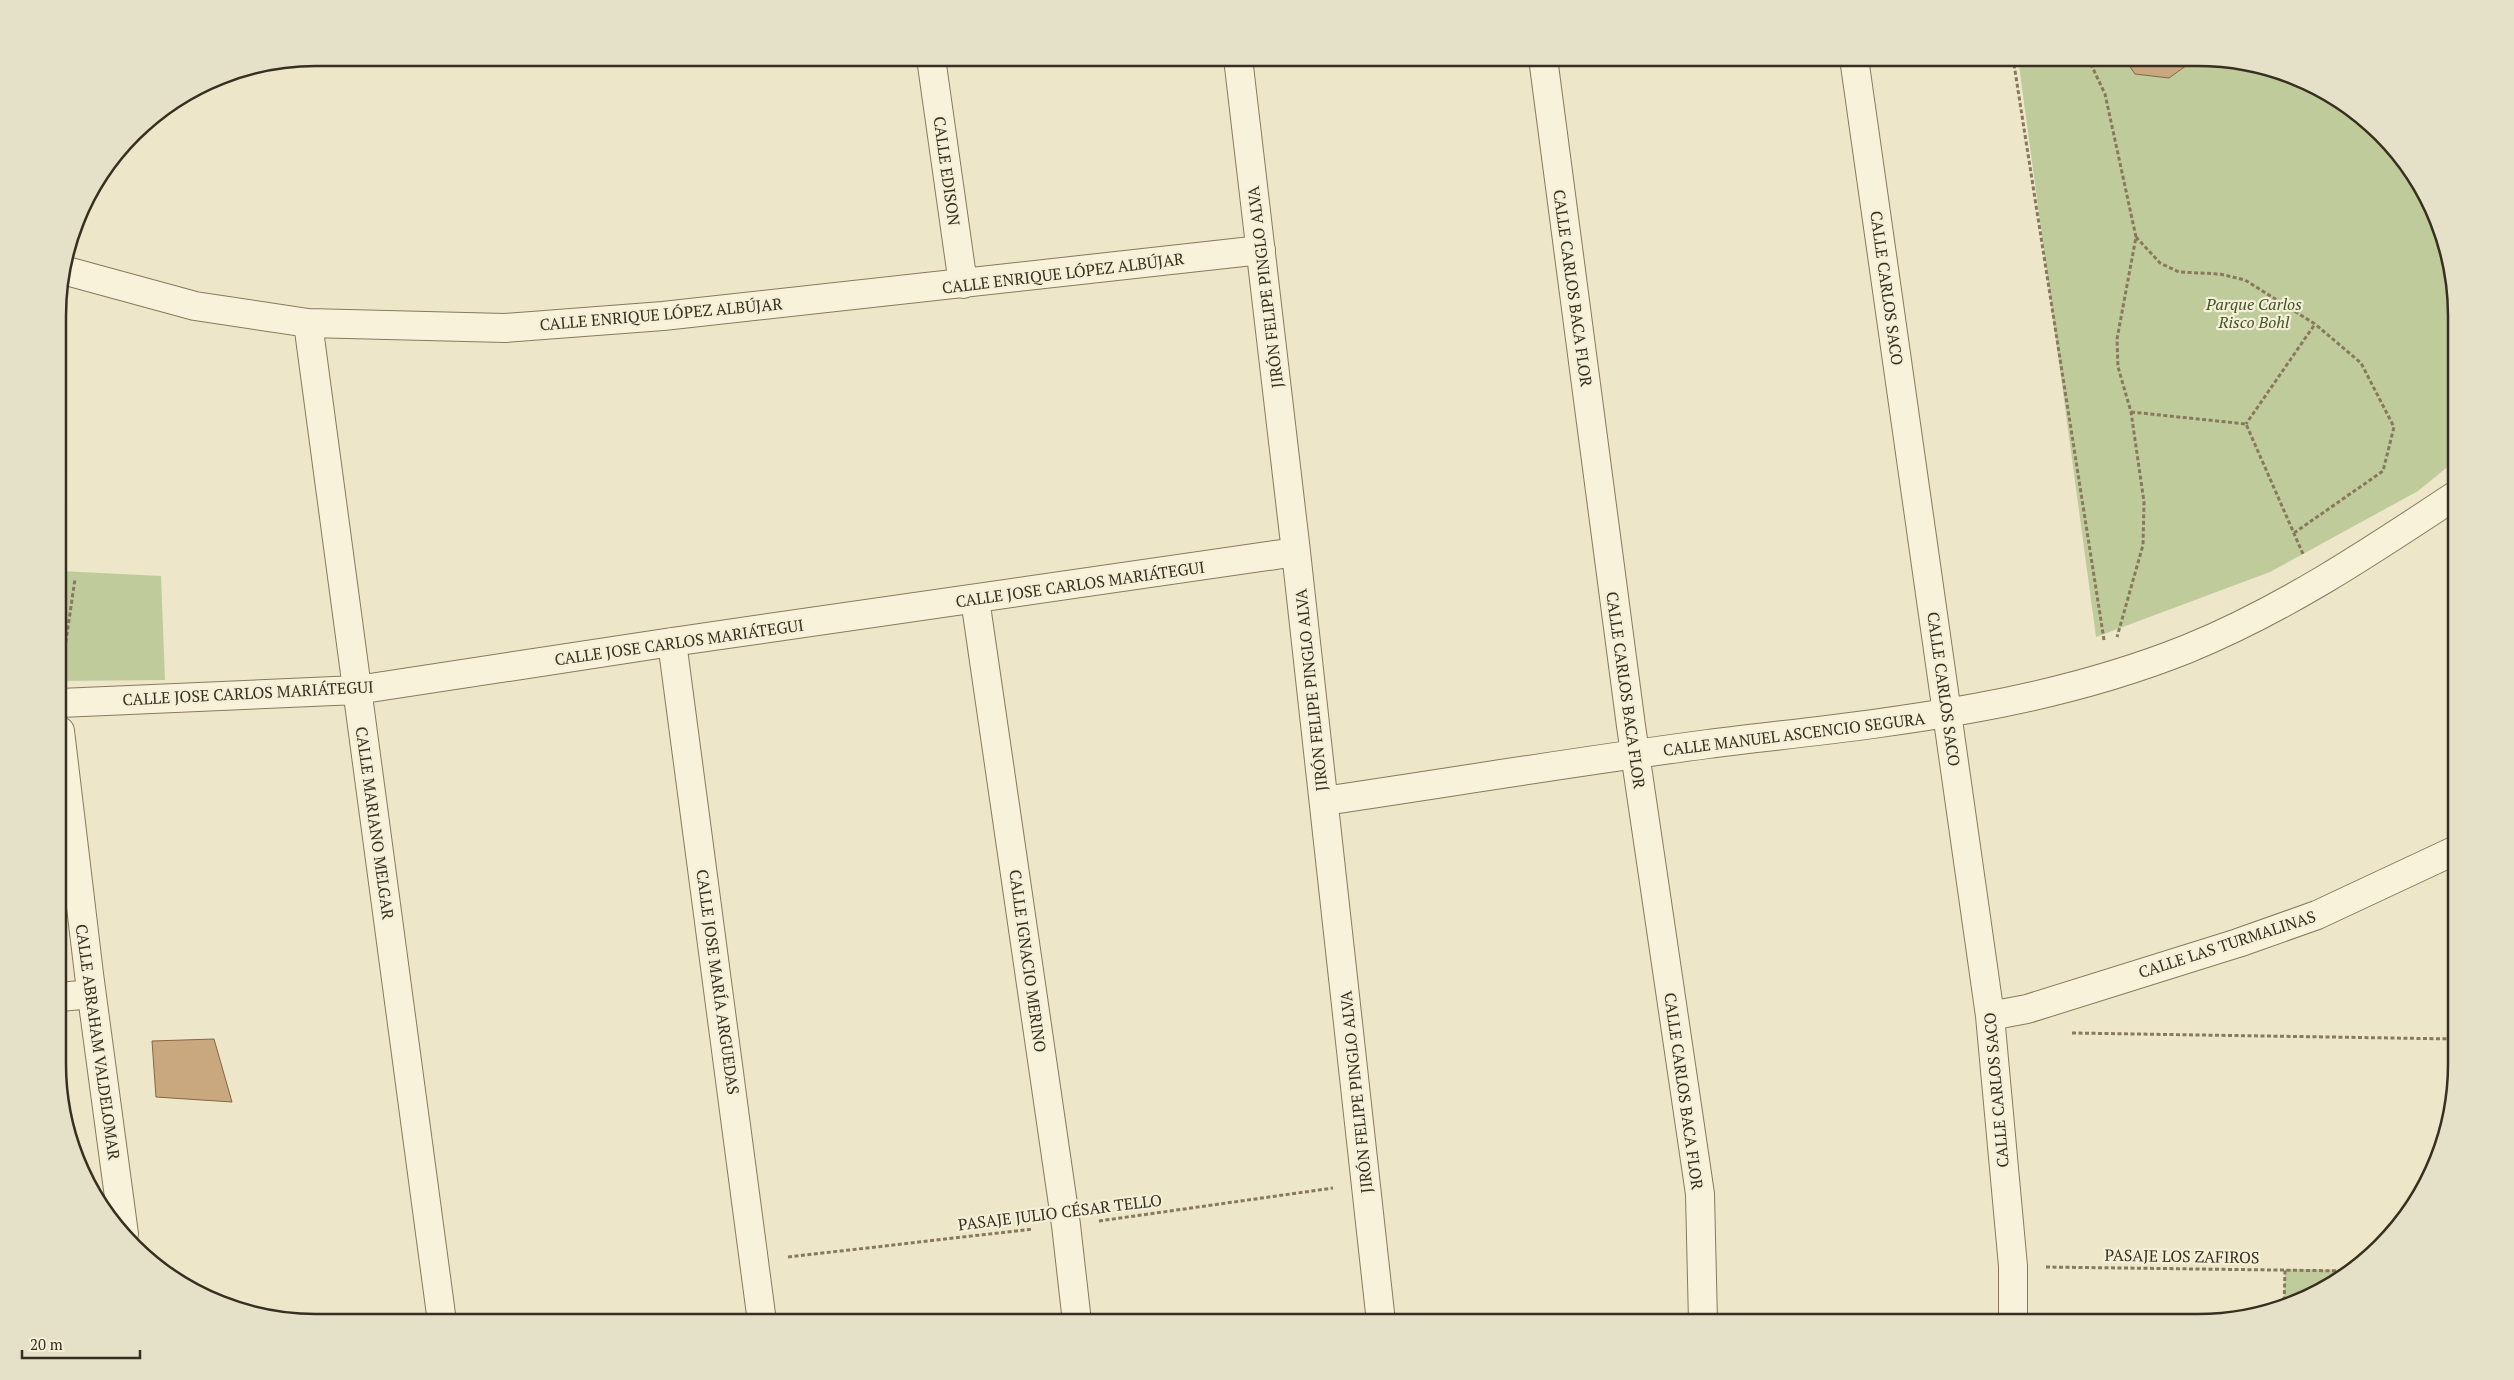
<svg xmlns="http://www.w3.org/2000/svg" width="2514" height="1380" font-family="'PT Serif',serif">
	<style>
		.green { fill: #c0cb9c }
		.building { fill: #c9a77f; stroke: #866644 }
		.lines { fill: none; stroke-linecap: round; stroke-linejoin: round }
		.minor-casing { stroke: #88795d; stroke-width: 30 }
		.path { stroke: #88795d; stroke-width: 3; stroke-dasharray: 4 2.5; stroke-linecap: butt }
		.minor { stroke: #f8f2db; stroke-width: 28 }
		.labels { text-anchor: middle; stroke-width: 4.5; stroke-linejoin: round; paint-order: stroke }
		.street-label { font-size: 16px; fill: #392f20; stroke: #f4efd7 }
		.park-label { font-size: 16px; font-style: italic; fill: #445428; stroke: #f4efd7 }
		.rim { fill: none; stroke: #392f20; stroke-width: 2.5 }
	</style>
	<rect width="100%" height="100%" fill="#ede6c8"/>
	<!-- green -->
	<path class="green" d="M 2018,58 L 2199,58 L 2265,66 L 2327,92 L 2369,122 L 2413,173 L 2443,233 L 2456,299 L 2456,460 L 2418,491 L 2270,572 L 2096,637 Z
		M 60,571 L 161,576 L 165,680 L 60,681 Z
		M 2285,1269 L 2352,1270 L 2341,1279 L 2284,1307 Z"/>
	<!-- building -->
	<path class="building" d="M 2124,58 L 2197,58 L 2169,78 L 2135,74 Z
		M 214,1039 L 232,1102 L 156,1097 L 152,1041 Z"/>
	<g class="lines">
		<!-- minor casing -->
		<g class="minor-casing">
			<path id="minor" d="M 931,58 L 963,284
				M 1238,58 L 1296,552 L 1381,1322
				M 1543,58 L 1631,726 L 1700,1194 L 1703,1322
				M 1854,58 L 1990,1016 L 2013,1266 L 2013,1322
				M 63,270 L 195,306 L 308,323 L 505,328 L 663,316 L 1261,250
				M 308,323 L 442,1322
				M 975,599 L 1066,1225 L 1077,1322
				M 672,642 L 762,1322
				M 60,703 L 357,690 L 672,642 L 1296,552
				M 60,731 L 89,974 L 124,1234
				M 1324,801 C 1452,782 1580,761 1708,744 C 1872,724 2032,711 2187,649 C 2283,610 2370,552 2456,495
				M 60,997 L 91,994
				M 1990,1016 L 2027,1009 L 2238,943 L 2317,915 L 2456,850"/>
		</g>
		<!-- path -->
		<path class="path" d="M 2013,58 L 2104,640
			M 2088,58 L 2105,94 L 2136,237 L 2117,339 L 2118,367 L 2131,412 L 2144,502 L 2143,545 L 2117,637
			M 2136,237 L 2160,263 L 2179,272 L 2220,274 L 2245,280 L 2315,324 L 2246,424
			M 2131,412 L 2246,424 L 2303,554
			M 2294,533 L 2383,471 L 2394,427 L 2361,363 L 2315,324
			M 62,668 L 75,579
			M 2072,1033 L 2456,1039
			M 1099,1221 L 1333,1188
			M 788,1257 L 1033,1229
			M 2046,1267 L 2351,1271
			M 2284,1307 L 2285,1270"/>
		<!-- minor -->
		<use href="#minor" class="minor"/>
	</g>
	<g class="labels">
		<!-- street labels -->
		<g class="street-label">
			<text transform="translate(947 171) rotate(82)" y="6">CALLE EDISON</text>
			<text transform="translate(1063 273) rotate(-7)" y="6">CALLE ENRIQUE LÓPEZ ALBÚJAR</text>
			<text transform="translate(1265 287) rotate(-97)" y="6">JIRÓN FELIPE PINGLO ALVA</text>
			<text transform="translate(1573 288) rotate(82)" y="6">CALLE CARLOS BACA FLOR</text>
			<text transform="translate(1887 288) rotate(82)" y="6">CALLE CARLOS SACO</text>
			<text transform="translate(661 314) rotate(-5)" y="6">CALLE ENRIQUE LÓPEZ ALBÚJAR</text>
			<text transform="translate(1080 584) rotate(-8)" y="6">CALLE JOSE CARLOS MARIÁTEGUI</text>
			<text transform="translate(679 642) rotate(-8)" y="6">CALLE JOSE CARLOS MARIÁTEGUI</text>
			<text transform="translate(1944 689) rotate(82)" y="6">CALLE CARLOS SACO</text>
			<text transform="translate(1311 690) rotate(-96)" y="6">JIRÓN FELIPE PINGLO ALVA</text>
			<text transform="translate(1626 690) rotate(82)" y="6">CALLE CARLOS BACA FLOR</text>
			<text transform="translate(248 693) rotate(-3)" y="6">CALLE JOSE CARLOS MARIÁTEGUI</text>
			<text transform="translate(1794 734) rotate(-7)" y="6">CALLE MANUEL ASCENCIO SEGURA</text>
			<text transform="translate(375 823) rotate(82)" y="6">CALLE MARIANO MELGAR</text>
			<text transform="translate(2227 944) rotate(-18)" y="6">CALLE LAS TURMALINAS</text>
			<text transform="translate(1028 961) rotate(82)" y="6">CALLE IGNACIO MERINO</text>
			<text transform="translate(718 982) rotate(82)" y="6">CALLE JOSE MARÍA ARGUEDAS</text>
			<text transform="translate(98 1042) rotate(82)" y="6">CALLE ABRAHAM VALDELOMAR</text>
			<text transform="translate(1996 1090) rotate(-95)" y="6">CALLE CARLOS SACO</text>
			<text transform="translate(1684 1091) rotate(82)" y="6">CALLE CARLOS BACA FLOR</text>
			<text transform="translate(1356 1092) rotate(-96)" y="6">JIRÓN FELIPE PINGLO ALVA</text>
			<text transform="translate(1060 1212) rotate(-7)" y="6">PASAJE JULIO CÉSAR TELLO</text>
			<text transform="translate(2182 1256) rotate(1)" y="6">PASAJE LOS ZAFIROS</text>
		</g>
		<!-- park labels -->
		<g class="park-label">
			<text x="2254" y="310">Parque Carlos<tspan x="2254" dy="18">Risco Bohl</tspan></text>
		</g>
	</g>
	<!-- crop -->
	<path d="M0 0H2514V1380H0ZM316 66H2198A250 250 0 0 1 2448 316V1064A250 250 0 0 1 2198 1314H316A250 250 0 0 1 66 1064V316A250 250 0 0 1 316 66Z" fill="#e5e0c8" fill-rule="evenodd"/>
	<path class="rim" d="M316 66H2198A250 250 0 0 1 2448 316V1064A250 250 0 0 1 2198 1314H316A250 250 0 0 1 66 1064V316A250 250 0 0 1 316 66Z"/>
	<!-- scale -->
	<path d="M22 1350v8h118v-8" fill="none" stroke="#392f20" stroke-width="2.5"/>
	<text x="30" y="1350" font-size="15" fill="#392f20" stroke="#f4efd7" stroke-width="4" paint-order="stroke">20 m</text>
</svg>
